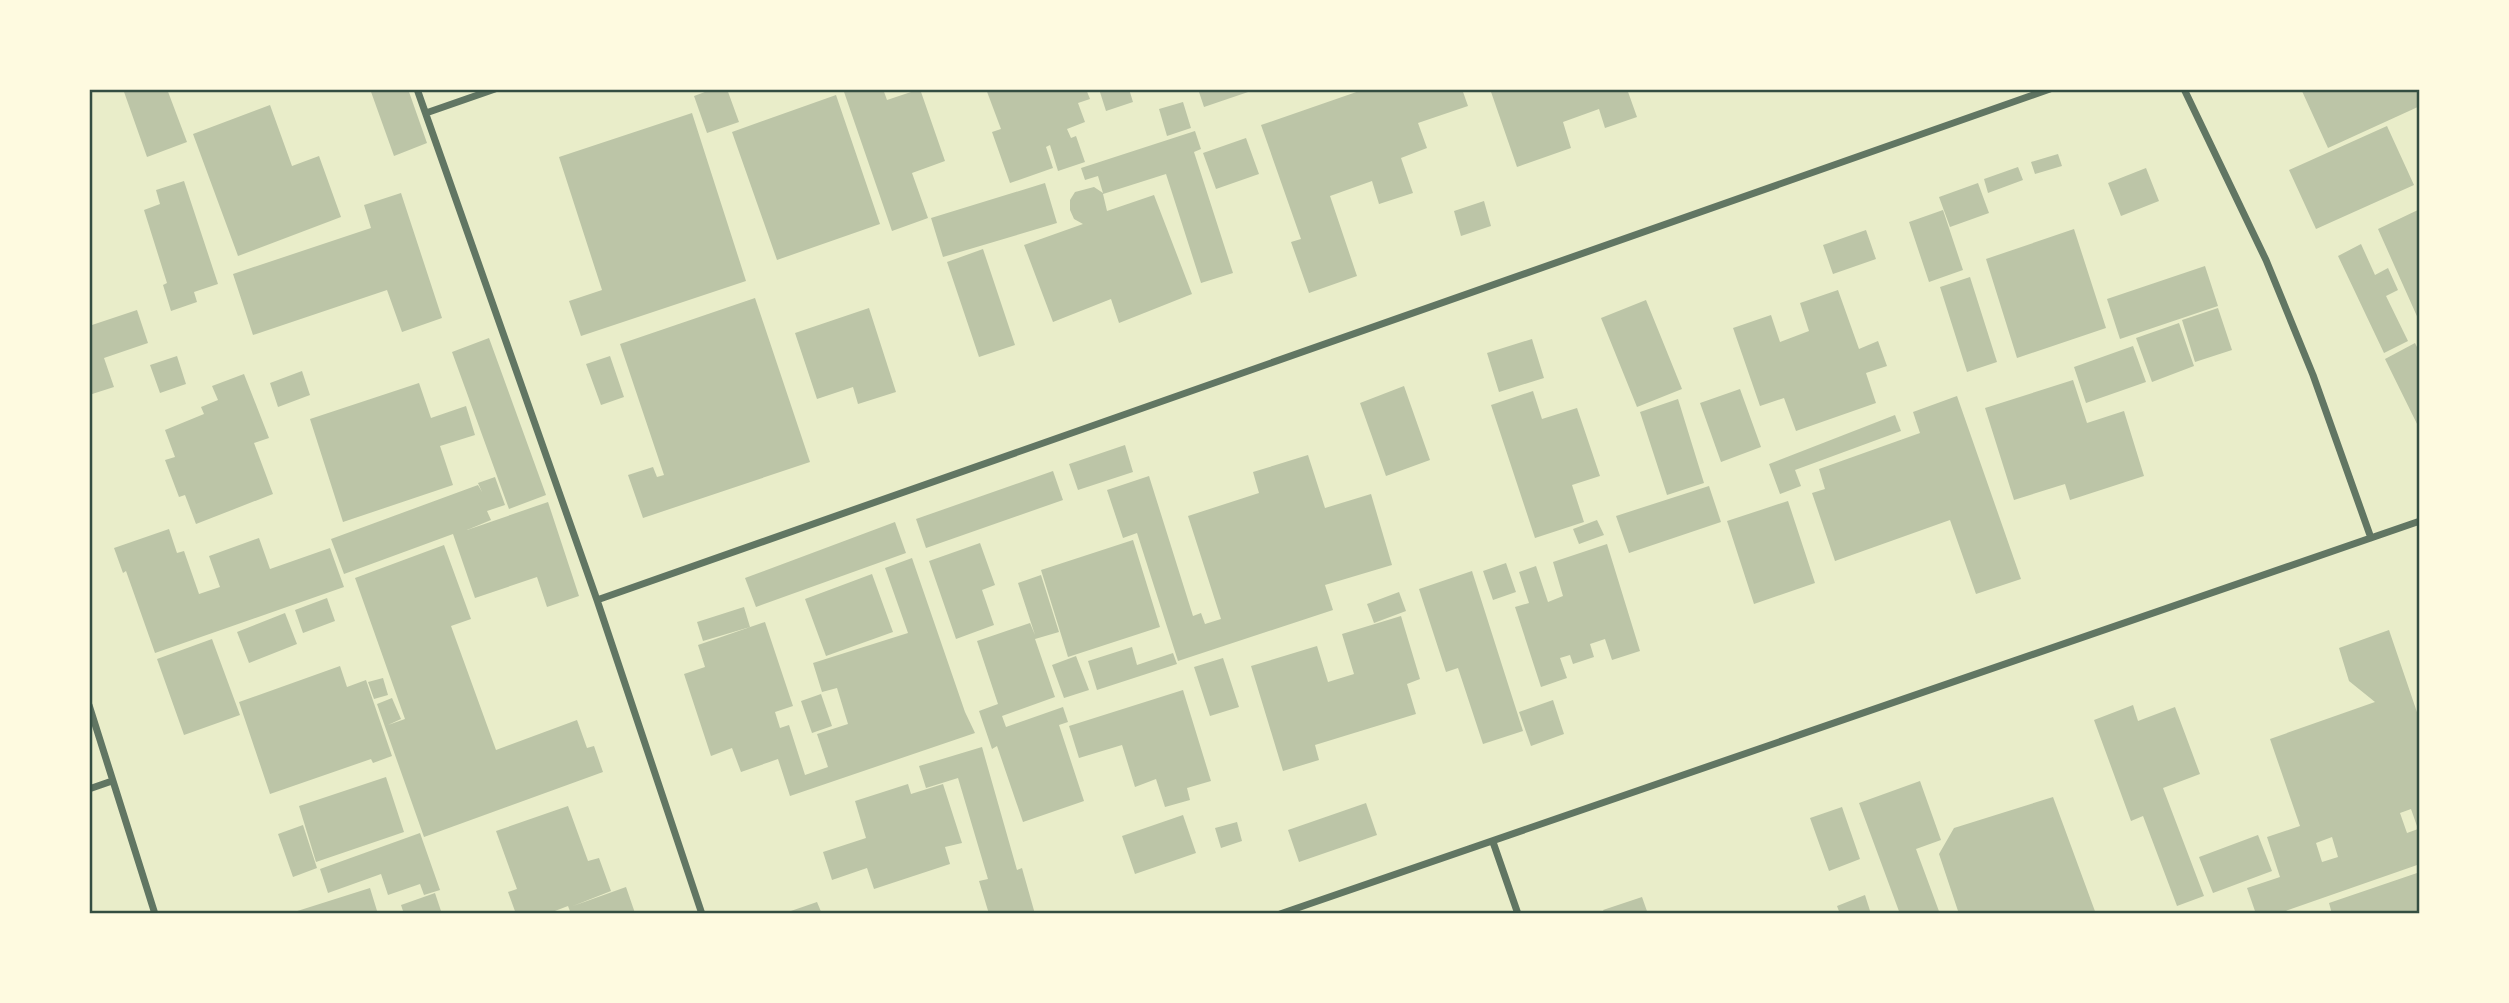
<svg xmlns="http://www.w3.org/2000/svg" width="2509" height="1003" font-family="Roboto,sans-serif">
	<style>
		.building { fill: #bcc5a7; fill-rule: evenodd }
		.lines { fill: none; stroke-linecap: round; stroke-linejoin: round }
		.minor { stroke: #617663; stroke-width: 7 }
		.neatline { fill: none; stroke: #344e41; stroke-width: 2.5 }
	</style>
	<rect width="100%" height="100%" fill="#e9edc9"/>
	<!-- building -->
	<path class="building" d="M 123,89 L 167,89 L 187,142 L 147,157 Z
		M 370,89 L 408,89 L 427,143 L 394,156 Z
		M 713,89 L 727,89 L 739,122 L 707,133 L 694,96 Z
		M 843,89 L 883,89 L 887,100 L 920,89 L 945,161 L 912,173 L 928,218 L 892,231 Z
		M 986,89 L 1086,89 L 1090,99 L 1078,103 L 1085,122 L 1067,129 L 1071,138 L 1076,136 L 1085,162 L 1058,171 L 1050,145 L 1046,147 L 1053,168 L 1010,183 L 992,132 L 1001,129 Z
		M 1099,89 L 1129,89 L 1133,102 L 1106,111 Z
		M 1198,89 L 1254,89 L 1254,90 L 1204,107 Z
		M 1365,89 L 1462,89 L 1468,106 L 1418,123 L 1427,148 L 1401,158 L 1413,193 L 1379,204 L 1372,181 L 1330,196 L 1357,276 L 1309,293 L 1291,242 L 1301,239 L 1261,125 Z
		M 1490,89 L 1627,89 L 1637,117 L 1605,128 L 1599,109 L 1563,122 L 1571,148 L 1517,167 Z
		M 2301,89 L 2420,89 L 2420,106 L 2328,148 Z
		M 836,95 L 880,224 L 777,260 L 732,132 Z
		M 1183,102 L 1191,128 L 1167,136 L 1159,109 Z
		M 270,105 L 292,166 L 319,156 L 341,217 L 238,256 L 193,134 Z
		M 692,113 L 746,281 L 581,336 L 569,301 L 602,290 L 559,157 Z
		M 2387,126 L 2414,185 L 2316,229 L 2289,170 Z
		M 1195,131 L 1201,149 L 1194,152 L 1233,273 L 1201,283 L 1166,174 L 1103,194 L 1107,211 L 1154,195 L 1192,294 L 1119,323 L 1111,299 L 1053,322 L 1024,245 L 1083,224 L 1074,219 L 1070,210 L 1070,200 L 1075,192 L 1094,187 L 1103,193 L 1098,176 L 1085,180 L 1081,168 Z
		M 1246,138 L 1259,174 L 1216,189 L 1203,153 Z
		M 2058,154 L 2062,166 L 2035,174 L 2031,162 Z
		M 2018,167 L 2023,180 L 1988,193 L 1984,179 Z
		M 2146,168 L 2159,201 L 2121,216 L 2108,183 Z
		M 184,181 L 218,284 L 194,292 L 197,302 L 171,311 L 163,285 L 167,283 L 144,210 L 160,204 L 156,190 Z
		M 1045,183 L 1057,223 L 943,257 L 931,218 Z
		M 1978,183 L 1989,213 L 1950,227 L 1939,197 Z
		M 401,193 L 442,318 L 402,332 L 387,290 L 253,335 L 233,274 L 371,228 L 364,205 Z
		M 1484,201 L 1491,226 L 1461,236 L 1454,211 Z
		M 2420,209 L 2420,323 L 2378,229 Z
		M 1943,210 L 1963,270 L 1929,282 L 1909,222 Z
		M 2074,229 L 2106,328 L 2017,358 L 1986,259 Z
		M 1866,230 L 1876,259 L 1833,274 L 1823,245 Z
		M 2361,244 L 2375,275 L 2388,268 L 2398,290 L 2386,296 L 2408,341 L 2384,353 L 2338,256 Z
		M 983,249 L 1015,345 L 979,357 L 947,262 Z
		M 2205,266 L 2218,306 L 2120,339 L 2107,299 Z
		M 1970,277 L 1997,362 L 1967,372 L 1940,287 Z
		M 1838,290 L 1859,349 L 1878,341 L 1887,366 L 1866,373 L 1876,403 L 1796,431 L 1784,398 L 1760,406 L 1733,328 L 1771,315 L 1780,342 L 1809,331 L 1800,303 Z
		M 755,298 L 810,462 L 643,518 L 628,475 L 653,467 L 657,477 L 664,475 L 620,344 Z
		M 1646,300 L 1682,389 L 1637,407 L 1601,318 Z
		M 869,308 L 896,392 L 858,404 L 853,387 L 817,399 L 795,333 Z
		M 2218,308 L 2232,350 L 2195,362 L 2182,320 Z
		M 137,310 L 148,343 L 104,358 L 114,387 L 89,395 L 89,326 Z
		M 2179,323 L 2194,366 L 2152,382 L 2136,338 Z
		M 489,338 L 546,495 L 509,509 L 452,352 Z
		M 1532,339 L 1544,378 L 1499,392 L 1487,353 Z
		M 2415,343 L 2420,353 L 2420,430 L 2385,359 Z
		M 2133,346 L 2146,382 L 2086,403 L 2074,367 Z
		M 177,356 L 186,384 L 160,393 L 150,365 Z
		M 610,356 L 624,397 L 601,405 L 586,364 Z
		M 302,371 L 310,395 L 278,407 L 270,383 Z
		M 244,374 L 269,438 L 254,443 L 273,494 L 196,524 L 185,495 L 179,497 L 165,460 L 175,457 L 165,430 L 204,414 L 201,407 L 218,400 L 212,386 Z
		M 2073,380 L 2087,423 L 2124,411 L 2144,476 L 2070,500 L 2065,484 L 2014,500 L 1985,408 Z
		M 419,383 L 431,418 L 466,406 L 475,435 L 440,446 L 453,485 L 343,522 L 310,419 Z
		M 1404,386 L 1430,460 L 1386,476 L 1360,403 Z
		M 1740,389 L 1761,447 L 1721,462 L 1700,403 Z
		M 1533,391 L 1542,419 L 1577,408 L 1600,476 L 1572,485 L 1584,522 L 1535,538 L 1491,405 Z
		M 1957,396 L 2021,579 L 1976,594 L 1950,520 L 1835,561 L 1812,493 L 1825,489 L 1819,469 L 1920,433 L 1913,412 Z
		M 1678,399 L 1704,483 L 1667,495 L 1640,412 Z
		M 1895,415 L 1901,431 L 1795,470 L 1801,486 L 1780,494 L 1769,464 Z
		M 1125,445 L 1133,472 L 1078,490 L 1069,464 Z
		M 1308,455 L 1325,508 L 1371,494 L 1392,565 L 1325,585 L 1333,610 L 1178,661 L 1137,533 L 1123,538 L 1107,490 L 1149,476 L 1193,616 L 1201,613 L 1205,624 L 1221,619 L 1188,516 L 1259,493 L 1253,472 Z
		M 1053,471 L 1063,500 L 926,548 L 916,519 Z
		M 495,477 L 505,505 L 487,511 L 491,520 L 467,530 L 548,502 L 579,596 L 547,607 L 537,577 L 475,598 L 453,534 L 344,574 L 331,539 L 478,485 L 482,492 L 478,483 Z
		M 1709,486 L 1721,522 L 1629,553 L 1616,516 Z
		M 1788,501 L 1815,583 L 1754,604 L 1727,521 Z
		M 1597,520 L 1604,535 L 1579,544 L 1573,529 Z
		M 895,522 L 906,553 L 756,607 L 745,578 Z
		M 169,529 L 177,553 L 184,551 L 199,594 L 220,587 L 209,556 L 259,538 L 270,569 L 330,548 L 344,587 L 155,653 L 126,571 L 123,573 L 114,548 Z
		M 1133,540 L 1160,627 L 1068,657 L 1041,570 Z
		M 980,543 L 995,585 L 982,590 L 994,625 L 956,639 L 929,561 Z
		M 1607,544 L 1640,651 L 1612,660 L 1605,639 L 1590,644 L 1594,657 L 1573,664 L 1570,655 L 1560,658 L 1567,678 L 1541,687 L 1515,607 L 1529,603 L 1519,572 L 1536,566 L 1548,602 L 1563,596 L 1553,562 Z
		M 444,545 L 471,619 L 451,626 L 496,750 L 577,720 L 587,748 L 594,746 L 603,772 L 424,837 L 377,704 L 392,698 L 401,719 L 388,725 L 405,719 L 355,578 Z
		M 912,558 L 965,712 L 975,733 L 790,796 L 778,759 L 741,772 L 732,748 L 711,756 L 684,674 L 705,667 L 698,645 L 765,622 L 793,706 L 775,712 L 780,728 L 789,725 L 805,775 L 828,767 L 817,734 L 848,724 L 837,688 L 822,692 L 813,663 L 908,633 L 885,568 Z
		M 1506,563 L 1516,592 L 1493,600 L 1483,571 Z
		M 1472,571 L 1523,731 L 1483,744 L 1458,668 L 1446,672 L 1419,589 Z
		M 872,574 L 893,632 L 826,656 L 805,599 Z
		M 1041,575 L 1059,632 L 1035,639 L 1055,697 L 1002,716 L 1006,727 L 1063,707 L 1068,722 L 1059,725 L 1084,801 L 1023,822 L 997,746 L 992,749 L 979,711 L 998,704 L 977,641 L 1030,623 L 1035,635 L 1018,583 Z
		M 1399,592 L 1406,611 L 1374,623 L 1367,604 Z
		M 327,598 L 335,621 L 303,633 L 295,610 Z
		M 744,607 L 750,627 L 703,641 L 697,622 Z
		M 285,613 L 297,644 L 249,663 L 237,632 Z
		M 1401,616 L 1420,679 L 1407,684 L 1416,714 L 1315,745 L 1319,760 L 1283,771 L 1251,666 L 1317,646 L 1328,682 L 1354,674 L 1342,634 Z
		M 2389,630 L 2420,721 L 2420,864 L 2277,914 L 2256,914 L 2247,888 L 2280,877 L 2267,837 L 2300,826 L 2270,739 L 2375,702 L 2349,681 L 2339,648 ZM 2411,809 L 2418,829 L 2407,833 L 2400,813 ZM 2332,837 L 2338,857 L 2322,862 L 2316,843 Z
		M 212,639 L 240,715 L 184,735 L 157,659 Z
		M 1132,647 L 1137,665 L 1173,653 L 1177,664 L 1097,690 L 1088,661 Z
		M 1076,656 L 1089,690 L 1064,698 L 1052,665 Z
		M 1223,658 L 1239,707 L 1210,716 L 1194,667 Z
		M 340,666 L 347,687 L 366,680 L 392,756 L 373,763 L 371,759 L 270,794 L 239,702 Z
		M 383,678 L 388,695 L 374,699 L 368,682 Z
		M 1183,690 L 1211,781 L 1187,788 L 1190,800 L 1165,807 L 1156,779 L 1135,787 L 1122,745 L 1079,758 L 1069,726 Z
		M 821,694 L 832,726 L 812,733 L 801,701 Z
		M 1553,700 L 1564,734 L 1531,746 L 1519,712 Z
		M 2133,705 L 2138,721 L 2175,707 L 2200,774 L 2163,788 L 2204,896 L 2177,906 L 2143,816 L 2131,821 L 2094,720 Z
		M 982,747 L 1017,870 L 1022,868 L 1035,914 L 989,914 L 979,881 L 988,879 L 958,778 L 926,788 L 919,766 Z
		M 386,777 L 404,832 L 316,862 L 299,806 Z
		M 1920,781 L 1941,840 L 1916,849 L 1940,914 L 1900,914 L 1859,803 Z
		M 908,784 L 911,794 L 943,784 L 962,843 L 945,847 L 950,864 L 874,889 L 867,868 L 832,880 L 823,852 L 866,838 L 855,801 Z
		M 2053,797 L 2096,914 L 1959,914 L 1939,854 L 1954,828 Z
		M 1366,803 L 1377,835 L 1299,862 L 1288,830 Z
		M 568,806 L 588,861 L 599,858 L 611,891 L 573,906 L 626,887 L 635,913 L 571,914 L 568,906 L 547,914 L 516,914 L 508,892 L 517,889 L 496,831 Z
		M 1842,807 L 1860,859 L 1829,871 L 1810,818 Z
		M 1183,815 L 1196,853 L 1135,874 L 1122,836 Z
		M 1237,822 L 1242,841 L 1221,848 L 1215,828 Z
		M 303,825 L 317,868 L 293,877 L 278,834 Z
		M 420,833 L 440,890 L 424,895 L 420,884 L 388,895 L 381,874 L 328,893 L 320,869 Z
		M 2258,835 L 2272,871 L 2213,893 L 2199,857 Z
		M 2420,872 L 2420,914 L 2332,914 L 2329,903 Z
		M 370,888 L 378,914 L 292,914 L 291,913 Z
		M 435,893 L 442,914 L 404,914 L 401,905 Z
		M 1865,895 L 1871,914 L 1840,914 L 1837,906 Z
		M 1642,897 L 1648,914 L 1605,914 L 1603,910 Z
		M 817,902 L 822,914 L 785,914 L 785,913 Z"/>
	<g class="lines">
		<!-- minor -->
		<path class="minor" d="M 417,89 L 597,600 L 702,914
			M 2184,89 L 2266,260 L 2313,375 L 2371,538
			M 426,113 L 495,89
			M 597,600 L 2050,89
			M 89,705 L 155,914
			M 89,789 L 112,781
			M 1493,842 L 1518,914
			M 1280,914 L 2420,521"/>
	</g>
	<!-- border -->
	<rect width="2509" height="1003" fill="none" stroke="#fefae0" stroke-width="182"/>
	<rect x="91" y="91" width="2327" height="821" class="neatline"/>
</svg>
